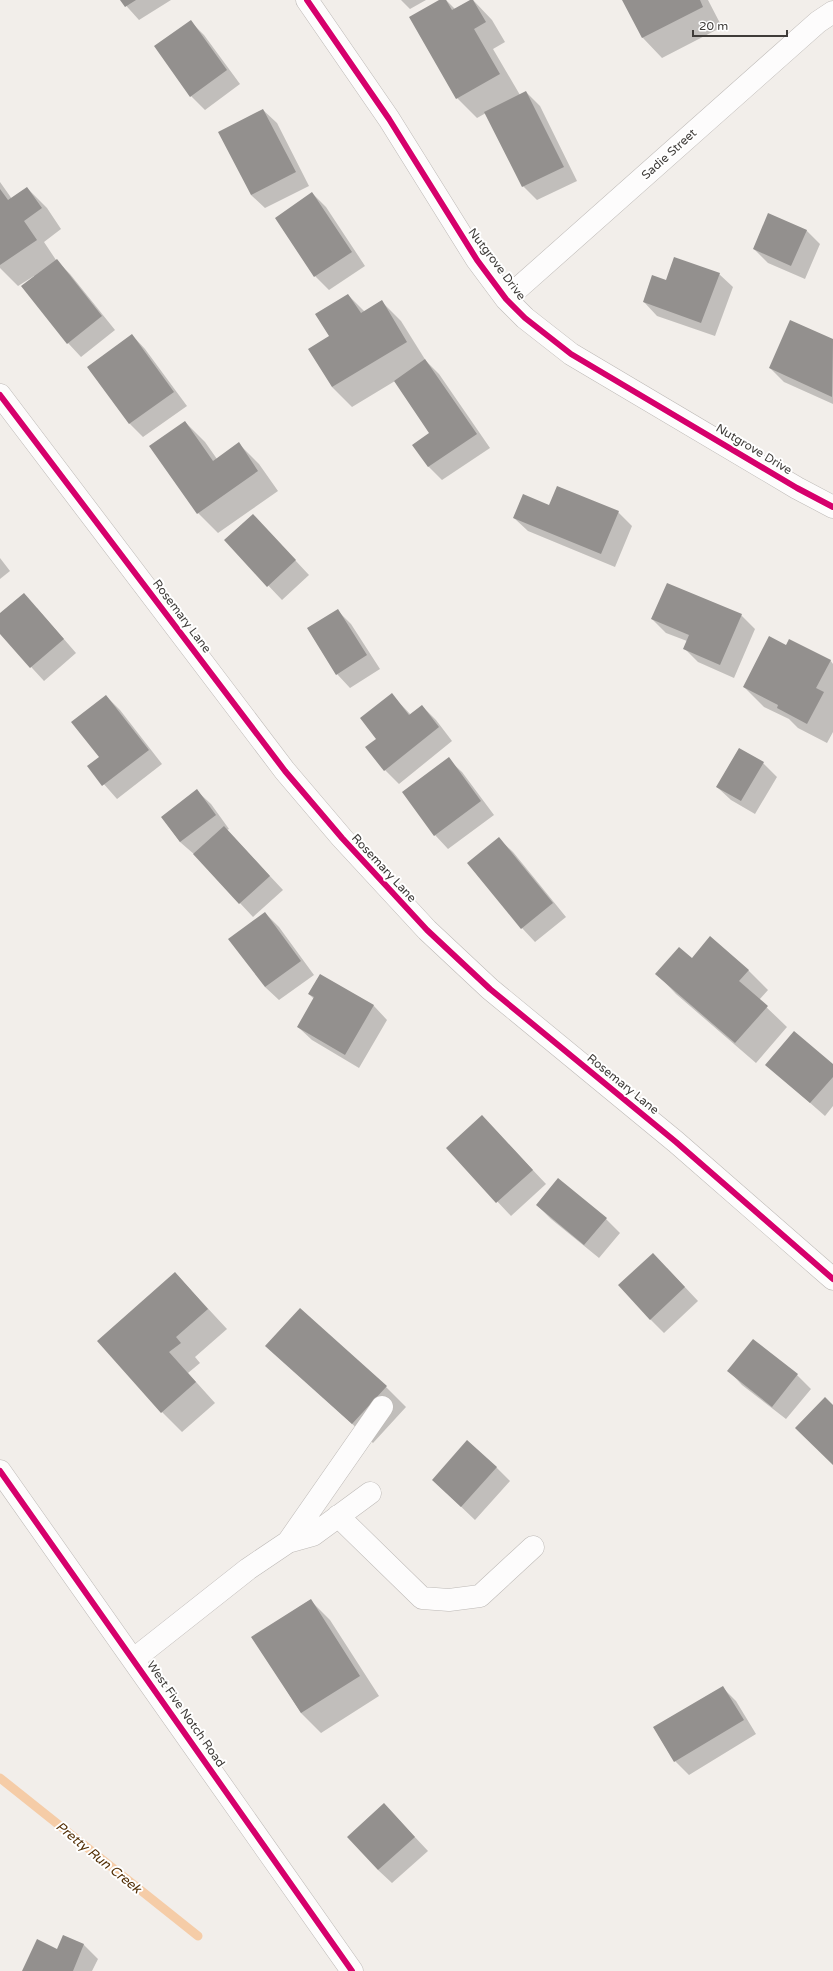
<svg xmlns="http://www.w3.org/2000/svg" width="833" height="1971" font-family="'Varela Round',sans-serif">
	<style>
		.shadow { fill: #0003 }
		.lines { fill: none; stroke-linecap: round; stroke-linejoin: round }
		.stream { stroke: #f5cca7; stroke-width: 9 }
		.building { fill: #93908e }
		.minor-casing { stroke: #bdb9b6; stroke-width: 23 }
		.minor { stroke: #fdfcfc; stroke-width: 22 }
		.cycleway-casing { stroke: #fff; stroke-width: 8 }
		.cycleway { stroke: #d6006c; stroke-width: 6 }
		.labels { text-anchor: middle; stroke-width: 4; stroke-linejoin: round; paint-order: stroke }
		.street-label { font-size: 12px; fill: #3f3c39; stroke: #fff }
		.water-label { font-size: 13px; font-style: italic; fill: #512d03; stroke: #fff }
	</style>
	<rect width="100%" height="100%" fill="#f2eeea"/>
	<!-- shadow -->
	<path class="shadow" d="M 121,0 L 171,0 L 139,20 Z
		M 401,0 L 426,0 L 410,9 Z
		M 441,0 L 446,0 L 455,9 L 473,0 L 492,20 L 505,42 L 493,49 L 520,95 L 526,92 L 540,106 L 577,181 L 537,200 L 523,186 L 486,113 L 477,118 L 457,98 Z
		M 623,0 L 708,0 L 722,27 L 662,58 L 643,38 Z
		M 190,21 L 204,35 L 240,84 L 205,110 L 191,96 Z
		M 263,110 L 277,123 L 309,186 L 265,208 L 251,195 Z
		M 0,182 L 12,199 L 27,188 L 47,208 L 61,229 L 44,242 L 56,260 L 70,274 L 115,330 L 81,357 L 68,343 L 34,276 L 18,286 L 0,268 Z
		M 312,193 L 326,207 L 365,266 L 329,290 L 315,276 Z
		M 806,230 L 820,244 L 805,279 L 768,263 L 754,249 Z
		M 719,274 L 733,287 L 715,336 L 657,316 L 644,302 L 666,281 Z
		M 348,295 L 365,312 L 381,301 L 401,321 L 426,361 L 439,374 L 490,448 L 442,480 L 428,466 L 431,433 L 395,381 L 352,407 L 332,387 Z
		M 791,321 L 833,340 L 833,404 L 784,382 L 770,368 Z
		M 132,335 L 145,349 L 187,406 L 143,437 L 130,424 L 88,367 Z
		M 185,422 L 205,442 L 217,459 L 239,444 L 259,464 L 278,491 L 218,533 L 198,513 Z
		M 618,512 L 632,526 L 615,567 L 528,531 L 514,518 Z
		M 266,529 L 309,575 L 282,600 L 225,540 Z
		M 0,558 L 10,571 L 0,579 Z
		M 37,608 L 76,653 L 44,681 L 0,633 L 0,615 Z
		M 337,610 L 351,624 L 380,669 L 350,688 L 337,674 Z
		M 741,615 L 755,629 L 734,678 L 698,662 L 684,648 L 687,641 L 666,633 L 652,619 Z
		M 787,646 L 830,660 L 833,664 L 833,732 L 827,743 L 798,728 L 789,719 L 764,707 L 744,687 Z
		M 392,695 L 411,715 L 422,706 L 436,720 L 452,741 L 399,784 L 385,770 L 378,739 Z
		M 106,696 L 120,710 L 162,764 L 117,799 L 88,766 L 100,757 Z
		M 739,749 L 763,763 L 777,777 L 755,814 L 731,800 L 717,787 Z
		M 448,759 L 462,772 L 494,815 L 448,849 L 435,835 Z
		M 197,791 L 211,804 L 229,829 L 227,830 L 283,890 L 253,917 L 195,855 L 180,842 L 162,817 Z
		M 499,839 L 513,852 L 566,917 L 535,942 L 522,928 Z
		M 265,913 L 279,927 L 314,975 L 279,1000 L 265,987 Z
		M 692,959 L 748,970 L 768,990 L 759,1000 L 787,1027 L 756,1063 L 676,994 L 657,974 Z
		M 320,975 L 374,1006 L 387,1020 L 359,1068 L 312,1040 L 298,1027 L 314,999 L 309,994 Z
		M 767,1065 L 833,1065 L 833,1106 L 825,1116 Z
		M 495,1130 L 546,1184 L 511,1216 L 447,1148 Z
		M 558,1180 L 606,1219 L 620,1233 L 599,1258 L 551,1219 L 537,1205 Z
		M 667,1268 L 698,1301 L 664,1333 L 650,1319 Z
		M 175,1273 L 227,1329 L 195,1357 L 200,1363 L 188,1373 L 215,1403 L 182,1432 L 162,1412 Z
		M 753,1340 L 797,1375 L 811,1389 L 786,1419 L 742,1385 L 729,1371 Z
		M 267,1346 L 386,1387 L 406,1407 L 373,1443 Z
		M 496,1467 L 510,1481 L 475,1520 L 433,1480 Z
		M 310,1600 L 330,1620 L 379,1696 L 321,1733 L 301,1713 L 253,1637 Z
		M 722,1687 L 736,1701 L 756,1734 L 689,1775 L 675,1761 Z
		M 397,1818 L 428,1851 L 392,1883 L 378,1870 Z
		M 64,1936 L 84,1945 L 98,1959 L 92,1971 L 23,1971 L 58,1950 Z"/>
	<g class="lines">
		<!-- stream -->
		<path class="stream" d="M 0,1778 L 198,1936"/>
	</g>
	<!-- building -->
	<path class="building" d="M 120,0 L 136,0 L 125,7 Z
		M 439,0 L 446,0 L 452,10 L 470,0 L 473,0 L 486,22 L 474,29 L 500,74 L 456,99 L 409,17 Z
		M 622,0 L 700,0 L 703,7 L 642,38 Z
		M 191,20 L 227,70 L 190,97 L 154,46 Z
		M 526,91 L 564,167 L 522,187 L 484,112 Z
		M 263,109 L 296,172 L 251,195 L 218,132 Z
		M 27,187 L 42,208 L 24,221 L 37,240 L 0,265 L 0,189 L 8,200 Z
		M 312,192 L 352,252 L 314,277 L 275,218 Z
		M 768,213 L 807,230 L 791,266 L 753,249 Z
		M 674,257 L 720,273 L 701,323 L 643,302 L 652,275 L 666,280 Z
		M 57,259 L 102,316 L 67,344 L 21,286 Z
		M 348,294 L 361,313 L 382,300 L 407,342 L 332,387 L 308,349 L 329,336 L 315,314 Z
		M 790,320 L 833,339 L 832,397 L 769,368 Z
		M 132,334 L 174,392 L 129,424 L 87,367 Z
		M 425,359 L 477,434 L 428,467 L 412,445 L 429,433 L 394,381 Z
		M 185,421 L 213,461 L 239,442 L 258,471 L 197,514 L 149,446 Z
		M 557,486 L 619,511 L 601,554 L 513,518 L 523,494 L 549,505 Z
		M 253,514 L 296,560 L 267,587 L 224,540 Z
		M 667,583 L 742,614 L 720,665 L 683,649 L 689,635 L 651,619 Z
		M 24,593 L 64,639 L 30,668 L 0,634 L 0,613 Z
		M 338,609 L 367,655 L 336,675 L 307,628 Z
		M 769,636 L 786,645 L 789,639 L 831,660 L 816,688 L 824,692 L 807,724 L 777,708 L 778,705 L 743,687 Z
		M 392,693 L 409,715 L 422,705 L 439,727 L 384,771 L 365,747 L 376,739 L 360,718 Z
		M 106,695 L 149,750 L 102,786 L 87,766 L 99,757 L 71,722 Z
		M 739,748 L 764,762 L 741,801 L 716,787 Z
		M 449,757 L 481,801 L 434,836 L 402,792 Z
		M 197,789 L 216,815 L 180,842 L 161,817 Z
		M 224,826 L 270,876 L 239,904 L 193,854 Z
		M 499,837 L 553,903 L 521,929 L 467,863 Z
		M 265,912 L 301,961 L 265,987 L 228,939 Z
		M 710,936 L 749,970 L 739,981 L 768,1006 L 735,1043 L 655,974 L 679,947 L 692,958 Z
		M 320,974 L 374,1005 L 345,1055 L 297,1027 L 314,997 L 308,994 Z
		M 794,1031 L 833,1064 L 833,1077 L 810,1103 L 765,1065 Z
		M 482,1115 L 533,1170 L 496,1203 L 446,1148 Z
		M 558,1178 L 607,1218 L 584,1245 L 536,1205 Z
		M 653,1253 L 685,1287 L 650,1320 L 618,1285 Z
		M 175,1272 L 208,1309 L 176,1337 L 181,1343 L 169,1352 L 196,1382 L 161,1413 L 97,1341 Z
		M 300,1308 L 387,1386 L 352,1424 L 265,1346 Z
		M 753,1339 L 798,1374 L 772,1407 L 727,1371 Z
		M 825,1397 L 833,1405 L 833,1465 L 795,1428 Z
		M 467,1440 L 497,1467 L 461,1507 L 432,1480 Z
		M 311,1599 L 360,1676 L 301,1713 L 251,1637 Z
		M 723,1686 L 744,1720 L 674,1762 L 653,1727 Z
		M 384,1803 L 415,1837 L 378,1870 L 347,1837 Z
		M 63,1935 L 84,1944 L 73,1971 L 22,1971 L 37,1939 L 57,1949 Z"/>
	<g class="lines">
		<!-- minor casing -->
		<g class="minor-casing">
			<path id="minor" d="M 307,0 L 389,119 L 477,260 L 506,299 L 525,318 L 571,354 L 797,488 L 833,507
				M 506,299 L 818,22 L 833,12
				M 0,395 L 285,771 L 342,838 L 427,930 L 490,989 L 676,1142 L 833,1279
				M 0,1471 L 352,1971
				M 338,1516 L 422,1598 L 449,1600 L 480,1596 L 533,1547
				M 288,1542 L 313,1535 L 370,1493
				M 134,1659 L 248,1569 L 288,1542 L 382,1407"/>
		</g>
		<!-- minor -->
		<use href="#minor" class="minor"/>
		<!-- cycleway casing -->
		<g class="cycleway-casing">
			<path id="cycleway" d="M 307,0 L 389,119 L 477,260 L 506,299 L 525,318 L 571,354 L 797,488 L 833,507
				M 0,395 L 285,771 L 342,838 L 427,930 L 490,989 L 676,1142 L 833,1279
				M 0,1471 L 352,1971"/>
		</g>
		<!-- cycleway -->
		<use href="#cycleway" class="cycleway"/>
	</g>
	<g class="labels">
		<!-- street labels -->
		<g class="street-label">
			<text transform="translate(669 154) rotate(-42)" y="4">Sadie Street</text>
			<text transform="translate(497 264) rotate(53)" y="4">Nutgrove Drive</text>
			<text transform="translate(754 449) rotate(31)" y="4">Nutgrove Drive</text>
			<text transform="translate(182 616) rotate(53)" y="4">Rosemary Lane</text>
			<text transform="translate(384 868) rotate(47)" y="4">Rosemary Lane</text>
			<text transform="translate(623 1084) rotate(39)" y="4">Rosemary Lane</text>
			<text transform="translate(186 1714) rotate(55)" y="4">West Five Notch Road</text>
		</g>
		<!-- water labels -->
		<g class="water-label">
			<text transform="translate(99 1857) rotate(39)" y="5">Pretty Run Creek</text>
		</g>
	</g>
	<!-- scale -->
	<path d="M693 30v6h94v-6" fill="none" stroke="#3f3c39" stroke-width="2"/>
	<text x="699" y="30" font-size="12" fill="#3f3c39" stroke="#ffffff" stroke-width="3" paint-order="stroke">20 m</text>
</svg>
